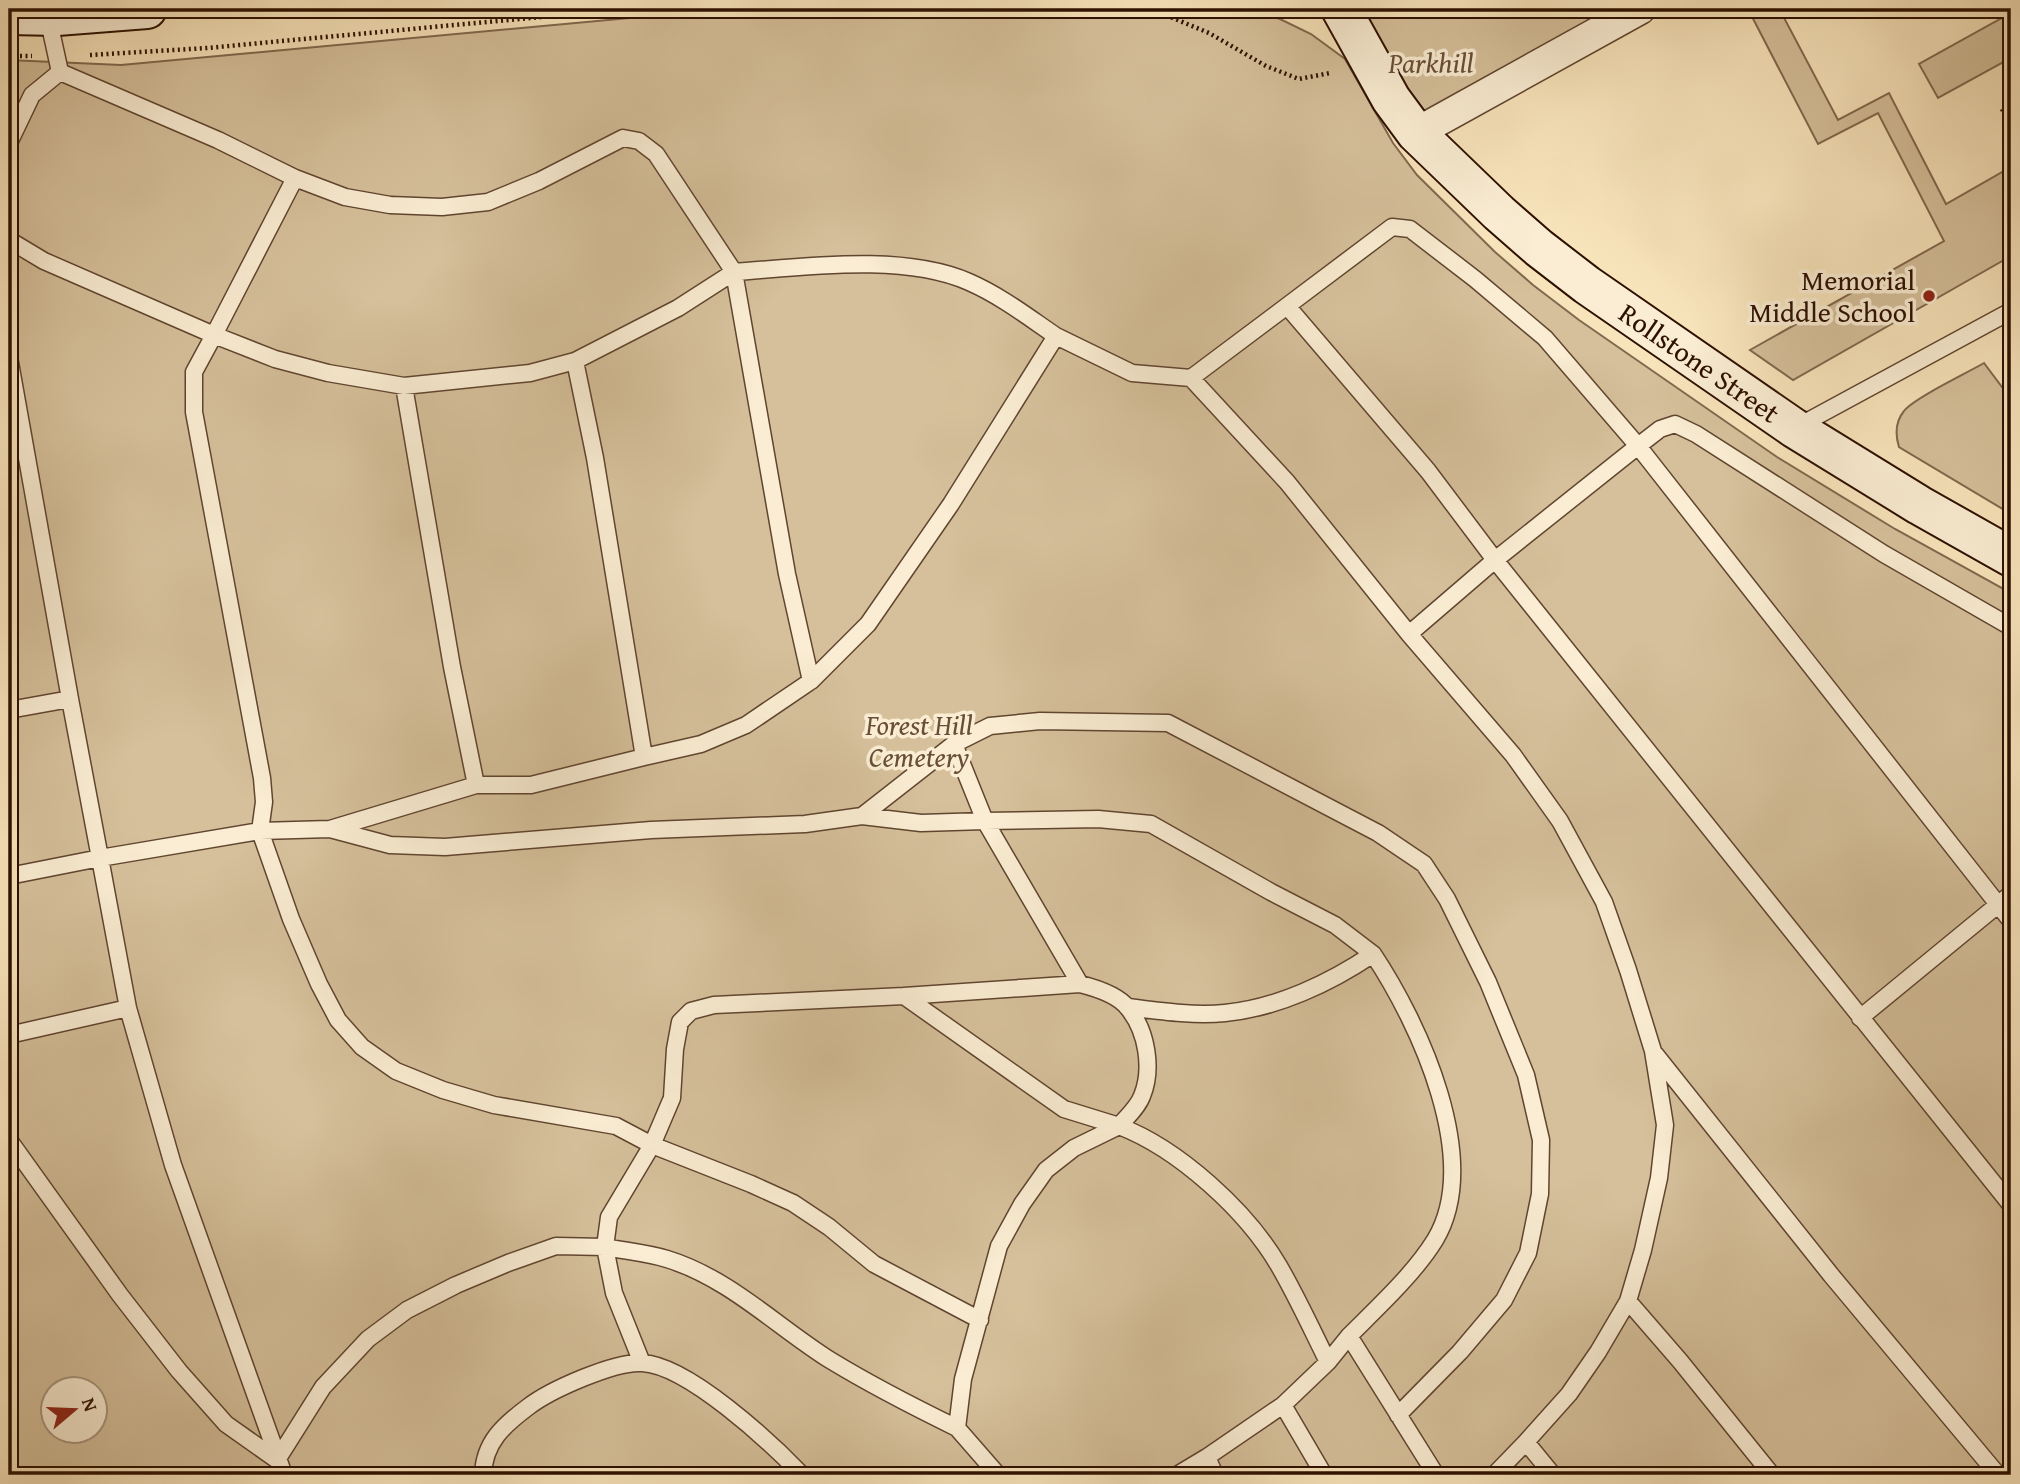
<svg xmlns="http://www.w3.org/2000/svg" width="2020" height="1484" font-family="'Gentium Book Plus',serif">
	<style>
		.green { fill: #d5c09b; stroke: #81684e; stroke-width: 2; fill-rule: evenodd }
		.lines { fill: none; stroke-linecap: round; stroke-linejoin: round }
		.lane-casing { stroke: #60452f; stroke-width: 19 }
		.street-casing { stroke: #60452f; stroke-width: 33 }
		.secondary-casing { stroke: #2d1000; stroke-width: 42 }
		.path { stroke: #2d1000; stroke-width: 4.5; stroke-dasharray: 2 3.5; stroke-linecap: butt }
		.lane { stroke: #faedd3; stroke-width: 16 }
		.street { stroke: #faedd3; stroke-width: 30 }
		.secondary { stroke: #faedd3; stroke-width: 38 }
		.poi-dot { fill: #8f2418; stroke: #faedd3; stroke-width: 2.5 }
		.labels { text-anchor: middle; stroke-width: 7; stroke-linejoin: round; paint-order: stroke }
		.park-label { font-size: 28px; font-style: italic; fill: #684e36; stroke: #faedd3 }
		.poi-label { font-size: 28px; fill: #2d1000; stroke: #faedd3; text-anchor: end }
		.street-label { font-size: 28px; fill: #2d1000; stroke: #faedd3 }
	</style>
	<rect width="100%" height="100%" fill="#f8e4bb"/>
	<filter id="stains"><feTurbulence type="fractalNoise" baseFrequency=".00286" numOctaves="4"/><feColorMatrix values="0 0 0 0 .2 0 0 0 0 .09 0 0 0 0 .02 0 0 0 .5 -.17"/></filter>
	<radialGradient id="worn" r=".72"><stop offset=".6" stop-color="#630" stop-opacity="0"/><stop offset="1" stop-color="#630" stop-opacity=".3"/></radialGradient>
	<!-- green -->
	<path class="green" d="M 727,9 L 1247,9 L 1280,19 L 1311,34 L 1345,59 L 1393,143 L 1417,175 L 1495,252 L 1533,285 L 1579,320 L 1777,457 L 1895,529 L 2011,593 L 2011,1475 L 9,1475 L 9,60 L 121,65 ZM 52,1390 L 94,1390 L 94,1432 L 52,1432 Z
		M 1341,9 L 1640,9 L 1416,133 Z
		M 1748,9 L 1791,9 L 1782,14 L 1838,120 L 1889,93 L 1946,204 L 2011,167 L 2011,256 L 1793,380 L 1750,350 L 1944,241 L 1878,113 L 1818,144 Z
		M 2011,13 L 2011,58 L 1938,98 L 1919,64 Z
		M 1984,363 L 2002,387 L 2011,394 L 2011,514 L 1899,447 C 1895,434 1895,422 1904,411 C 1914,398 1967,373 1984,363 Z"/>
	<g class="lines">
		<!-- lane casing -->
		<g class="lane-casing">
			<path id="lane" d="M 60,72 L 218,140 L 295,178 L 214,335 L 275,359 L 328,373 L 404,386 L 530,373 L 575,361 L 595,458 L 644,757 L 701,744 L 746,725 L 811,681 L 868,624 L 951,504 L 1056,336 C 1028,317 1001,296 969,282 C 903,253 805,267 734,272 L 656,154 L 639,141 L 623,138 L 539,181 L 488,202 L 442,207 L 390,205 L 345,197 L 295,178
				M 9,143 L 32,95 L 60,72 L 48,17
				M 9,240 L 44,261 L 214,335 L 194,372 L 194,412 L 262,778 L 264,802 L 260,831 L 100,858 L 128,1008 L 173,1165 L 284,1475
				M 1056,336 L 1132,373 L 1191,378 L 1287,482 L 1409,634 L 1513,755 L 1560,821 L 1604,902 L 1628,970 L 1653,1051 L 1665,1125 L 1659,1178 L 1643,1250 L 1628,1301 L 1598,1352 L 1569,1394 L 1526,1442
				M 9,357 L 70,699 L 9,710
				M 575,361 L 678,308 L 734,272 L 787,574 L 811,681
				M 1191,378 L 1287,306 L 1428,471 L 1495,560 L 1638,446 L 1545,338 L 1475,279 L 1410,229 L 1392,227 L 1287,306
				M 404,386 L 452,667 L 476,785 L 531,785 L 644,757
				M 1795,428 L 2011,311
				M 2011,627 L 1884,554 L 1696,434 L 1675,424 L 1660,429 L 1638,446 L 2011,921
				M 1409,634 L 1495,560 L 2011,1205
				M 954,744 L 985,821 L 921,823 L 862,816 L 954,744 L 990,726 L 1040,721 L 1168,723 L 1378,833 L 1424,864 L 1447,899 L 1488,982 L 1526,1075 L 1541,1140 L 1540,1194 L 1528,1253 L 1504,1300 L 1460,1352 L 1398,1415
				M 476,785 L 330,829 L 390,845 L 445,847 L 651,830 L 805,824 L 862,816
				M 330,829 L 260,831 L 291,919 L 319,984 L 338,1020 L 362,1047 L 396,1071 L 443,1090 L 494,1105 L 616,1126 L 652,1145 L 672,1098 L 675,1049 L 680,1022 L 691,1011 L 714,1005 L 904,996 L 1064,1109 L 1119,1126 L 1074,1148 L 1046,1170 L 1022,1204 L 999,1246 L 963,1379 L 957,1428 C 914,1407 871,1385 830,1360 C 776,1326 729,1278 667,1259 C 647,1253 625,1251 605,1247 L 609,1217 L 652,1145 L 751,1184 L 793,1203 L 829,1227 L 874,1264 L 980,1320
				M 9,876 L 100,858 L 70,699
				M 904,996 L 1080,984
				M 1128,1007 C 1160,1011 1193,1016 1225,1013 C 1277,1008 1330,983 1373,954 L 1335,925 L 1271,892 L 1151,824 L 1098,819 L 985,821 L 1080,984 C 1096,988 1118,995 1128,1008 C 1147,1031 1153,1069 1142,1096 C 1138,1107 1127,1117 1119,1126 C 1179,1149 1247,1211 1279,1266 C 1297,1297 1312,1330 1328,1362 L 1349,1336 L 1436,1475
				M 1860,1018 L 2011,894
				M 9,1035 L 128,1008
				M 1655,1054 L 1831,1275 L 1998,1475
				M 9,1140 L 120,1295 L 179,1371 L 226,1424 L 277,1460 L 323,1387 L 368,1339 L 407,1310 L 456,1285 L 508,1263 L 556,1246 L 605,1247 L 614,1293 L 642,1363
				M 1628,1301 L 1680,1361 L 1772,1475
				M 1349,1336 C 1377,1308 1414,1274 1435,1240 C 1483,1160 1419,1023 1373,954
				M 1283,1405 L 1328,1362
				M 957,1428 L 998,1475
				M 483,1475 C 484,1442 504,1425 528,1407 C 550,1390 615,1361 642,1363 C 688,1365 771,1443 802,1475
				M 1177,1475 L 1207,1457
				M 1215,1475 L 1207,1457 L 1283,1405 L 1324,1475
				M 1494,1475 L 1526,1442 L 1553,1475"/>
		</g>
		<!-- street casing -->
		<g class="street-casing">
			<path id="street" d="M 1416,133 L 1640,9"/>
		</g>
		<!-- secondary casing -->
		<g class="secondary-casing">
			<g id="secondary">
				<path id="s1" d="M 1341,9 L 1391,99 L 1416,133 L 1499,213 L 1539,248 L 1587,285 L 1794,428 L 1919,505 L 2011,557"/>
				<path d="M 9,15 L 57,16 L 147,9"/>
			</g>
		</g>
		<!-- path -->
		<path class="path" d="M 1151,9 L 1209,33 L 1266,66 L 1299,79 L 1330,73
			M 90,55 L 207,48 L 627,9
			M 9,56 L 32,56
			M 2002,109 L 2011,127"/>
		<!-- lane -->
		<use href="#lane" class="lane"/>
		<!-- street -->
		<use href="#street" class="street"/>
		<!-- secondary -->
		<use href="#secondary" class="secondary"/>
	</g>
	<!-- markers -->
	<circle class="poi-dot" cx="1929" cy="296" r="7"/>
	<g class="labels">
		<!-- park labels -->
		<g class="park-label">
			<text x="1431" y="73">Parkhill</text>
			<text x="919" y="735">Forest Hill<tspan x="919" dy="32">Cemetery</tspan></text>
		</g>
		<!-- poi labels -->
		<g class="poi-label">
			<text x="1915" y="290">Memorial<tspan x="1915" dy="32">Middle School</tspan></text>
		</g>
		<!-- street labels -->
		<g class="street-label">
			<text dy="10" stroke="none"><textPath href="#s1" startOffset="511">Rollstone Street</textPath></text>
		</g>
	</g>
	<!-- margin -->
	<rect width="2020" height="1484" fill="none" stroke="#f8e4bb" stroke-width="35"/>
	<rect x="10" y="10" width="1999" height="1463" fill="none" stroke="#2d1000" stroke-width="3.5"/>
	<rect x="18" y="18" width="1985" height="1449" fill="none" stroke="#2d1000" stroke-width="2"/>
	<!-- north arrow -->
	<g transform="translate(74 1410) rotate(71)"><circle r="33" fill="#faedd3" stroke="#a8957f" stroke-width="2"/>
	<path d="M0-5L12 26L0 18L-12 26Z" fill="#8f2418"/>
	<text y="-10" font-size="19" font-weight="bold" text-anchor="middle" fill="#2d1000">N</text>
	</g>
	<rect width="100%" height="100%" filter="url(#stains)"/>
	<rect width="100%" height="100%" fill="url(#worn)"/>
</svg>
